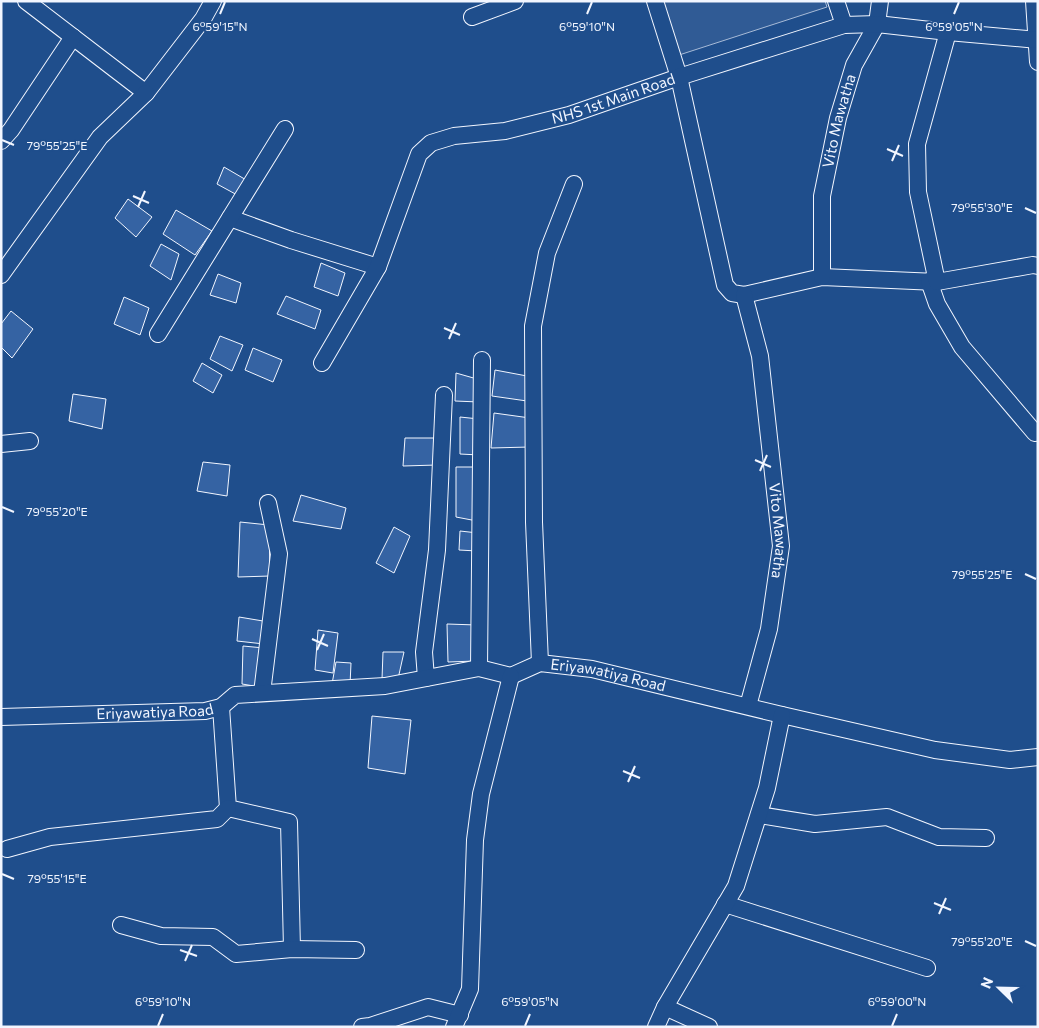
<svg xmlns="http://www.w3.org/2000/svg" width="1039" height="1028" font-family="Commissioner,sans-serif">
	<style>
		.built { fill: #305b95; stroke: #a8bbd7 }
		.building { fill: #3563a3; stroke: #f2f6ff }
		.lines { fill: none; stroke-linecap: round; stroke-linejoin: round }
		.minor-casing { stroke: #f2f6ff; stroke-width: 18 }
		.minor { stroke: #1f4e8c; stroke-width: 16 }
		.ticks { fill: none; stroke: #f2f6ff; stroke-width: 2 }
		.labels { text-anchor: middle; stroke-width: 4; stroke-linejoin: round; paint-order: stroke }
		.street-label { font-size: 15px; fill: #f2f6ff; stroke: #1f4e8c }
		.ticks-label { font-size: 12px; text-anchor: middle; fill: #f2f6ff; stroke: #1f4e8c; stroke-width: 4; stroke-linejoin: round; paint-order: stroke }
	</style>
	<rect width="100%" height="100%" fill="#1f4e8c"/>
	<!-- built -->
	<path class="built" d="M 660,1 L 825,1 L 827,7 L 676,56 Z"/>
	<!-- building -->
	<path class="building" d="M 224,167 L 248,181 L 239,196 L 217,184 Z
		M 128,199 L 152,217 L 136,237 L 115,218 Z
		M 176,210 L 212,231 L 195,255 L 163,234 Z
		M 161,244 L 179,254 L 171,280 L 150,266 Z
		M 321,263 L 345,273 L 338,296 L 314,287 Z
		M 218,274 L 241,283 L 236,303 L 210,295 Z
		M 286,296 L 321,310 L 315,329 L 277,314 Z
		M 124,297 L 149,308 L 140,335 L 114,324 Z
		M 11,311 L 33,329 L 12,358 L 1,347 L 1,324 Z
		M 220,336 L 243,345 L 232,371 L 210,359 Z
		M 253,348 L 282,360 L 273,382 L 245,370 Z
		M 202,363 L 222,375 L 213,393 L 193,381 Z
		M 495,370 L 527,376 L 527,401 L 492,396 Z
		M 456,373 L 477,379 L 479,402 L 455,401 Z
		M 73,394 L 106,399 L 102,429 L 69,421 Z
		M 494,413 L 530,418 L 530,447 L 491,448 Z
		M 460,417 L 479,419 L 479,455 L 460,454 Z
		M 405,438 L 437,438 L 437,465 L 403,466 Z
		M 203,462 L 230,465 L 227,496 L 197,491 Z
		M 456,467 L 477,467 L 477,521 L 456,517 Z
		M 301,495 L 346,508 L 341,529 L 293,521 Z
		M 240,522 L 269,525 L 270,576 L 238,577 Z
		M 394,527 L 410,536 L 394,573 L 376,563 Z
		M 460,531 L 478,533 L 477,551 L 459,550 Z
		M 239,617 L 263,621 L 264,644 L 237,641 Z
		M 447,624 L 477,625 L 476,661 L 448,662 Z
		M 318,630 L 338,633 L 333,673 L 315,670 Z
		M 243,646 L 264,648 L 260,687 L 242,684 Z
		M 383,652 L 404,652 L 398,679 L 382,679 Z
		M 336,662 L 351,663 L 350,685 L 332,684 Z
		M 372,716 L 411,720 L 405,774 L 368,768 Z"/>
	<g class="lines">
		<!-- minor casing -->
		<g class="minor-casing">
			<g id="minor">
				<path d="M 26,1 L 146,93 L 203,19 L 213,1"/>
				<path d="M 655,1 L 679,77 L 725,285 L 732,293 L 744,295 L 822,277 L 937,282 L 1033,265 L 1038,266"/>
				<path d="M 836,1 L 844,25"/>
				<path d="M 1034,1 L 1038,62"/>
				<path d="M 472,17 L 515,1"/>
				<path d="M 1,141 L 11,130 L 73,37"/>
				<path d="M 230,218 L 291,240 L 378,267"/>
				<path d="M 1,275 L 100,137 L 146,93"/>
				<path id="s1" d="M 822,277 L 822,196 L 838,118 L 854,65 L 877,24 L 880,1"/>
				<path d="M 929,281 L 937,304 L 962,347 L 1035,433"/>
				<path d="M 937,282 L 918,192 L 917,144 L 948,32"/>
				<path id="s2" d="M 744,295 L 760,356 L 781,546 L 769,629 L 748,706"/>
				<path d="M 158,334 L 285,129"/>
				<path id="s3" d="M 322,363 L 378,267 L 419,154 L 431,143 L 454,136 L 505,131 L 569,115 L 679,77 L 844,25 L 877,24 L 948,32 L 1038,40"/>
				<path d="M 1,444 L 30,441"/>
				<path d="M 540,663 L 534,522 L 533,326 L 547,253 L 574,184"/>
				<path d="M 479,668 L 482,360"/>
				<path d="M 426,678 L 424,652 L 437,550 L 444,395"/>
				<path d="M 262,693 L 279,554 L 268,503"/>
				<path d="M 221,707 L 228,808 L 289,822 L 292,949"/>
				<path id="s4" d="M 1,717 L 205,711 L 221,707 L 235,695 L 385,686 L 479,668 L 511,676 L 540,663 L 592,669 L 782,715 L 935,750 L 1010,760 L 1038,757"/>
				<path d="M 759,815 L 815,824 L 887,817 L 939,837 L 986,838"/>
				<path d="M 7,849 L 50,837 L 217,819 L 228,808"/>
				<path d="M 725,904 L 927,968"/>
				<path d="M 121,925 L 161,936 L 213,937 L 236,954 L 292,949 L 356,950"/>
				<path d="M 665,1007 L 709,1027"/>
				<path d="M 362,1027 L 370,1026 L 428,1007 L 460,1015"/>
				<path d="M 454,1027 L 470,989 L 475,840 L 481,794 L 511,676"/>
				<path d="M 656,1027 L 665,1007 L 736,886 L 767,788 L 782,715"/>
			</g>
		</g>
		<!-- minor -->
		<use href="#minor" class="minor"/>
	</g>
	<!-- ticks -->
	<path class="ticks" d="M 220,14 L 225,2M 587,14 L 592,2M 954,14 L 959,2M 2,140 L 14,145M 887,149 L 903,156M 892,161 L 899,145M 133,196 L 149,203M 138,207 L 145,191M 1025,208 L 1036,213M 444,328 L 460,335M 449,339 L 456,323M 755,460 L 771,467M 760,471 L 767,455M 2,507 L 14,512M 1025,574 L 1036,579M 312,639 L 328,646M 317,650 L 324,634M 623,771 L 640,778M 628,782 L 635,766M 2,874 L 14,879M 934,903 L 951,910M 939,914 L 946,898M 1025,941 L 1036,946M 180,950 L 197,956M 185,961 L 192,945M 158,1026 L 163,1014M 525,1026 L 530,1014M 892,1026 L 897,1014"/>
	<g class="labels">
		<!-- street labels -->
		<g class="street-label">
			<text dy="5" stroke="none"><textPath href="#s3" startOffset="436">NHS 1st Main Road</textPath></text>
			<text dy="5" stroke="none"><textPath href="#s1" startOffset="158">Vito Mawatha</textPath></text>
			<text dy="5" stroke="none"><textPath href="#s2" startOffset="239">Vito Mawatha</textPath></text>
			<text dy="5" stroke="none"><textPath href="#s4" startOffset="619">Eriyawatiya Road</textPath></text>
			<text dy="5" stroke="none"><textPath href="#s4" startOffset="154">Eriyawatiya Road</textPath></text>
		</g>
	</g>
	<g class="ticks-label">
		<text x="220" y="31">6°59'15"N</text>
		<text x="587" y="31">6°59'10"N</text>
		<text x="954" y="31">6°59'05"N</text>
		<text x="57" y="150">79°55'25"E</text>
		<text x="982" y="212">79°55'30"E</text>
		<text x="57" y="516">79°55'20"E</text>
		<text x="982" y="579">79°55'25"E</text>
		<text x="57" y="883">79°55'15"E</text>
		<text x="982" y="946">79°55'20"E</text>
		<text x="163" y="1006">6°59'10"N</text>
		<text x="530" y="1006">6°59'05"N</text>
		<text x="897" y="1006">6°59'00"N</text>
	</g>
	<!-- border -->
	<rect width="1039" height="1028" fill="none" stroke="#f2f6ff" stroke-width="5"/>
	<!-- north arrow -->
	<g transform="translate(999 988) rotate(293)" stroke="#1f4e8c" stroke-width="4" paint-order="stroke">
	<path d="M0-4L9 19L0 12L-9 19Z" fill="#f2f6ff"/>
	<text y="-8" font-size="14" font-weight="bold" text-anchor="middle" fill="#f2f6ff">N</text>
	</g>
</svg>
